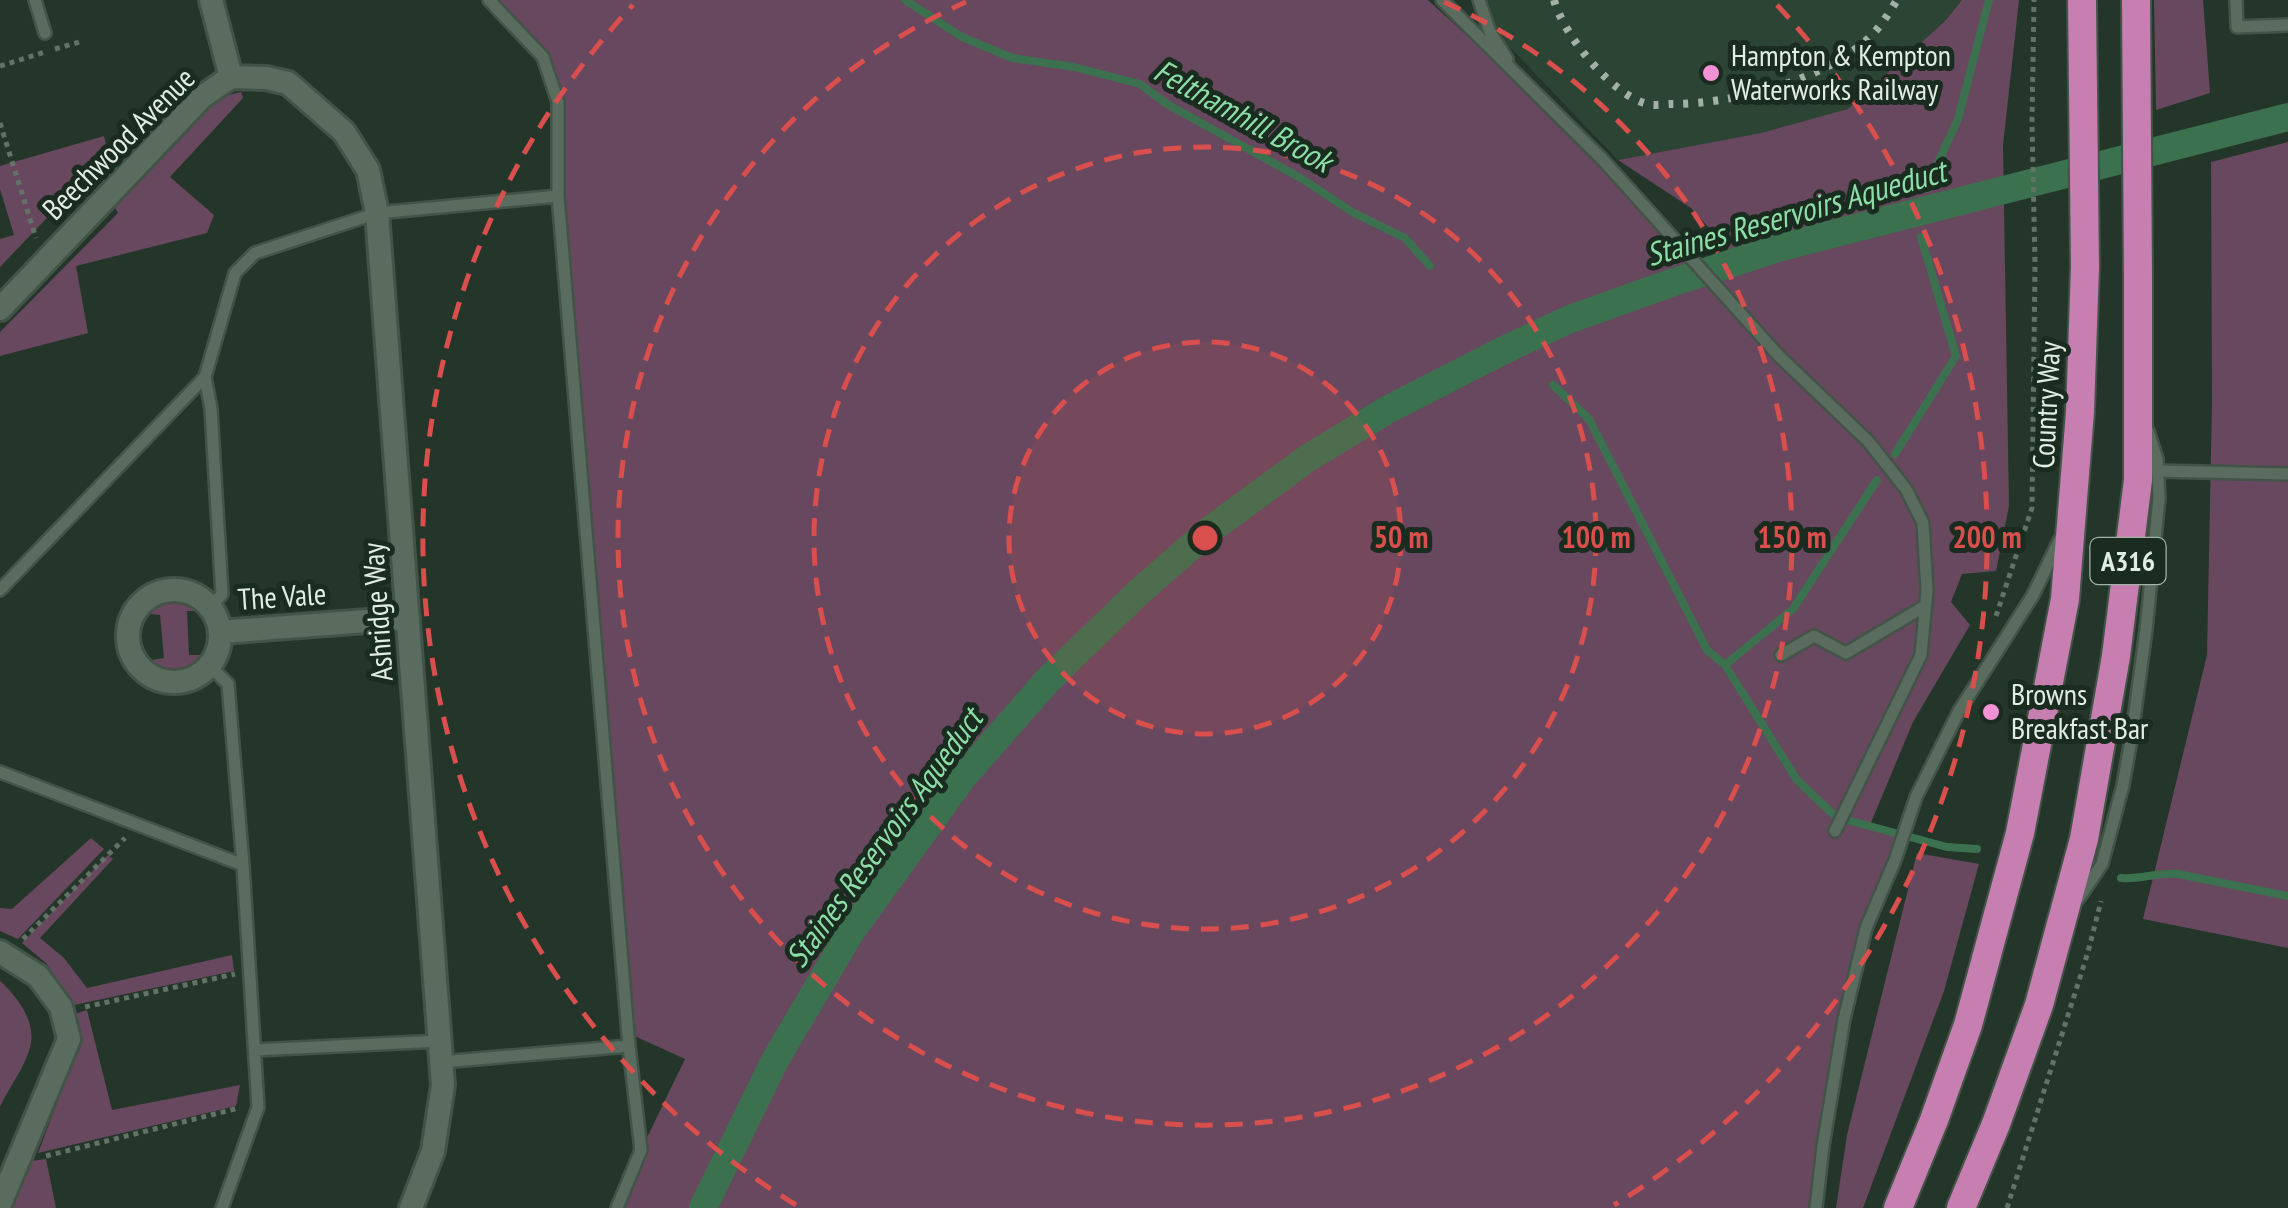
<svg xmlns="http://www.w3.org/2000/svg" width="2288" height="1208" font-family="'PT Sans Narrow',sans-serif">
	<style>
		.built { fill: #2c4434 }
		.green { fill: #68485e }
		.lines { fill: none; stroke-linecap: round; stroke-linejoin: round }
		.stream { stroke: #3c714f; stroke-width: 8 }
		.canal { stroke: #3c714f; stroke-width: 28 }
		.service-casing { stroke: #435348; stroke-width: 16 }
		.minor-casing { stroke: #435348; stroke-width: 28 }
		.trunk-casing { stroke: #435348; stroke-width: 32 }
		.path { stroke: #627267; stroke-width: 5; stroke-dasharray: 5 5; stroke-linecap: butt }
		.service { stroke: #596c5e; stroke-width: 11 }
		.minor { stroke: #596c5e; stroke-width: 22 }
		.trunk { stroke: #c67fb0; stroke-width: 28 }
		.rail { stroke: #a2b0a6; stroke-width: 8; stroke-dasharray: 5 10; stroke-linecap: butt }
		.trunk-bridge-casing { stroke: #435348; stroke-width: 32; stroke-linecap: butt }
		.trunk-bridge { stroke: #c67fb0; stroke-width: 28 }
		.ring { fill: none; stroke: #d84f4d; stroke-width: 5; stroke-dasharray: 18 12 }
		.poi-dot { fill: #f391d5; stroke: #1a2b1f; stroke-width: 4 }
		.labels { text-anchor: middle; stroke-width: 10; stroke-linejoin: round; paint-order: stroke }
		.shield { fill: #1a2b1f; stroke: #a5b2a8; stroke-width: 2.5 }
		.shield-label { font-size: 28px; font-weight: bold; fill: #e1ece3 }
		.poi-label { font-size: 30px; fill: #e1ece3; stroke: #1a2b1f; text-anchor: start }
		.street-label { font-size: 30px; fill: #e1ece3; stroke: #1a2b1f }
		.water-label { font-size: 32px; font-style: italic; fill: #8ddda7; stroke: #1a2b1f }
		.centre { fill: #d84f4d; stroke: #1a2b1f; stroke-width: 5 }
		.ring-label { font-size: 30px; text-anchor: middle; font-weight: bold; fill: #d84f4d; stroke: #1a2b1f; stroke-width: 10; stroke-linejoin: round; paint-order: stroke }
	</style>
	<rect width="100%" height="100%" fill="#233629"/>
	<!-- built -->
	<path class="built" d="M 1488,0 L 1962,0 L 1945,21 L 1849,109 L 1762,133 L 1618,160 L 1499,36 Z"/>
	<!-- green -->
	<path class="green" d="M 489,0 L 1428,0 L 1603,160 L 1670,235 L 1711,270 L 1715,277 L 1744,267 L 1691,208 L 1618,160 L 1761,133 L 1848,109 L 1945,21 L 1962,0 L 2019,0 L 2003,145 L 2009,506 L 1996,571 L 1962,574 L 1951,602 L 1970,625 L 1913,722 L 1870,825 L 1903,835 L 1866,928 L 1816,1208 L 617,1208 L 641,1150 L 685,1059 L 628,1033 L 558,196 L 558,102 L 543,57 Z
		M 2154,0 L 2203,0 L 2210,93 L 2156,110 Z
		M 241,92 L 243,98 L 170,177 L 214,215 L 207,233 L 76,266 L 88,333 L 0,356 L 0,332 L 118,213 L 114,206 L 220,97 Z
		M 104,136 L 108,154 L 0,267 L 0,239 L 14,235 L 0,189 L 0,166 Z
		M 2288,142 L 2288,948 L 2143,919 L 2207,655 L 2212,402 L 2211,162 Z
		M 170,598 C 184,598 190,600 198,611 L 187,611 L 189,655 L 203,655 C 190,675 168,677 152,660 L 164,658 L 160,615 L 150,614 C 153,602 159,600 170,598 Z
		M 91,838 L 104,849 L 18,939 L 0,931 L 0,908 L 12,909 Z
		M 1917,853 L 1979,864 L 1944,991 L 1863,1208 L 1836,1208 L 1847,1135 Z
		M 108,855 L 113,859 L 40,938 L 64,958 L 87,988 L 232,955 L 234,971 L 74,1005 L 46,963 L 22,943 Z
		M 0,981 C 16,995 35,1020 31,1043 C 27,1065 9,1087 0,1107 Z
		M 87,1010 L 112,1110 L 240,1085 L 236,1106 L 38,1153 L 77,1050 L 75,1014 Z
		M 46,1159 L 56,1208 L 11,1208 L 31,1161 Z"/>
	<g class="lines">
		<!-- stream -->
		<path class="stream" d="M 905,0 L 962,37 L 1012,58 L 1074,67 L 1140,84 L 1167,104 L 1304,180 L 1352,212 L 1405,238 L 1430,266
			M 1926,189 L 1958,119 L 1989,0
			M 1553,385 L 1589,419 L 1707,650 L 1725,665 L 1797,780 L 1836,817 L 1947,847 L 1977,849
			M 1895,454 L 1956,356 L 1921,237
			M 1725,665 L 1793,609 L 1877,480
			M 2121,878 C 2141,880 2156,872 2178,874 L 2288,896"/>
		<!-- canal -->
		<path class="canal" d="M 703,1208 L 774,1062 L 850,933 L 963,777 L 1047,681 L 1140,591 L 1210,530 L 1308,458 L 1387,410 L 1502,351 L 1570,319 L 1674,282 L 1778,248 L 2288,117"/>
		<!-- service casing -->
		<g class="service-casing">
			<path id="service" d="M 35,0 L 45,33
				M 489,0 L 543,57 L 558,102 L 558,196 L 629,1046 L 641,1150 L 617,1208
				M 1442,0 L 1603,160 L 1779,356 L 1868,441 L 1906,489 L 1923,523 L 1927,590 L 1921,655 L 1835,831
				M 1479,0 L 1490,32 L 1507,59
				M 2236,0 L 2237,27 L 2288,25
				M 205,377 L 211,409 L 222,594 L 211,607
				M 2158,471 L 2288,474
				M 0,590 L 205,377 L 235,273 L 255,253 L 377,213 L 558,196
				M 1781,655 L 1814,636 L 1846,653 L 1925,606
				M 210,666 L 228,684 L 243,865 L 258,1107 L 222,1208
				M 0,772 L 243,865
				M 2079,898 L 2102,864 L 2123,785 L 2132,734 L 2146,630 L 2159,498 L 2157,459 L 2148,431
				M 255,1050 L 440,1041
				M 441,1062 L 629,1046
				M 1816,1208 L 1823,1146 L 1844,1019 L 1866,928 L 1895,860 L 1916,797 L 1959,711 L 2033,595 L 2060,539"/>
		</g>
		<!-- minor casing -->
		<g class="minor-casing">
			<path id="minor" d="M 211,0 L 231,77
				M 0,309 L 202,97 L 231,77 L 266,78 L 288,83 L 344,132 L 368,170 L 377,213 L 443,1085 L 433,1151 L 411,1208
				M128 636a46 46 0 1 1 92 0a46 46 0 1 1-92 0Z
				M 221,632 L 408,618
				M 0,952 L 38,976 L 61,1007 L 69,1039 L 0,1204"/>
		</g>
		<!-- trunk casing -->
		<g class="trunk-casing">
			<path id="trunk" d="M 1898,1208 L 1934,1120 L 1968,1025 L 2020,833 L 2065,599 L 2080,412 L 2085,267
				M 1961,1208 L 1996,1124 L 2039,1005 L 2084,839 L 2116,656 L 2138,480 L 2138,280"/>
		</g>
		<!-- path -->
		<path class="path" d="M 55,49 L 83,41
			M 0,66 L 45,52
			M 0,123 L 36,238
			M 1996,616 L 2032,508 L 2035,264 L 2032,122 L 2034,0
			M 23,939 L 125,838
			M 85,1007 L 235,974
			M 46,1156 L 239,1108
			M 2007,1208 L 2088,952 L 2101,901"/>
		<!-- service -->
		<use href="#service" class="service"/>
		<!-- minor -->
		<use href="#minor" class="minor"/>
		<!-- trunk -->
		<use href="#trunk" class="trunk"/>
		<!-- rail -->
		<path class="rail" d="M 1554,0 C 1563,34 1612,96 1648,104 C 1655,106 1664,104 1671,104 C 1733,104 1824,81 1870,37 C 1881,26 1889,13 1897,0"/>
		<!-- trunk-bridge casing -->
		<g class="trunk-bridge-casing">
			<path id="trunk-bridge" d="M 2082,0 L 2085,267
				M 2136,0 L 2138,280"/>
		</g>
		<!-- trunk-bridge -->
		<use href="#trunk-bridge" class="trunk-bridge"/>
	</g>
	<!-- distance rings -->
	<circle cx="1205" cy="538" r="196" fill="#d84f4d" fill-opacity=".12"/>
	<g class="ring">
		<circle cx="1205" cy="538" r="196"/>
		<circle cx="1205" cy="538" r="391"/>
		<path d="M1444 2A587 587 0 1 1 966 2"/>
		<path d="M796 1205A782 782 0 0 1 633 5M1777 5A782 782 0 0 1 1614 1205"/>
	</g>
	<!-- markers -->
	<g class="poi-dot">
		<circle cx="1711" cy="73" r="10"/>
		<circle cx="1991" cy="712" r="10"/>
	</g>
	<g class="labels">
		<!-- shield labels -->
		<rect class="shield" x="2090.5" y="538" width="75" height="46" rx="8"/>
		<g class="shield-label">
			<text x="2128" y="571">A316</text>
		</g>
		<!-- poi labels -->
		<g class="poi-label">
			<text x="1731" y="66">Hampton &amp; Kempton<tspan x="1731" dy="34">Waterworks Railway</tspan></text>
			<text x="2011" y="705">Browns<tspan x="2011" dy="34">Breakfast Bar</tspan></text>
		</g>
		<!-- street labels -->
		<g class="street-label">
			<text transform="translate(119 144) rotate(-45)" y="10">Beechwood Avenue</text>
			<text transform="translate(2047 405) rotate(-87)" y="10">Country Way</text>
			<text transform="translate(282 597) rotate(-4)" y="10">The Vale</text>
			<text transform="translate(378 612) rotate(-94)" y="10">Ashridge Way</text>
		</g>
		<!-- water labels -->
		<g class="water-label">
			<text transform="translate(1243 116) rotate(29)" y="11">Felthamhill Brook</text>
			<text transform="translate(1796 213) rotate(-16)" y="11">Staines Reservoirs Aqueduct</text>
			<text transform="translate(884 838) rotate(-54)" y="11">Staines Reservoirs Aqueduct</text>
		</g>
	</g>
	<circle cx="1205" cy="538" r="15" class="centre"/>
	<g class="ring-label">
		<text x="1401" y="548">50 m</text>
		<text x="1596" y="548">100 m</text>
		<text x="1792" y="548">150 m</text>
		<text x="1987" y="548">200 m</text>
	</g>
</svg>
